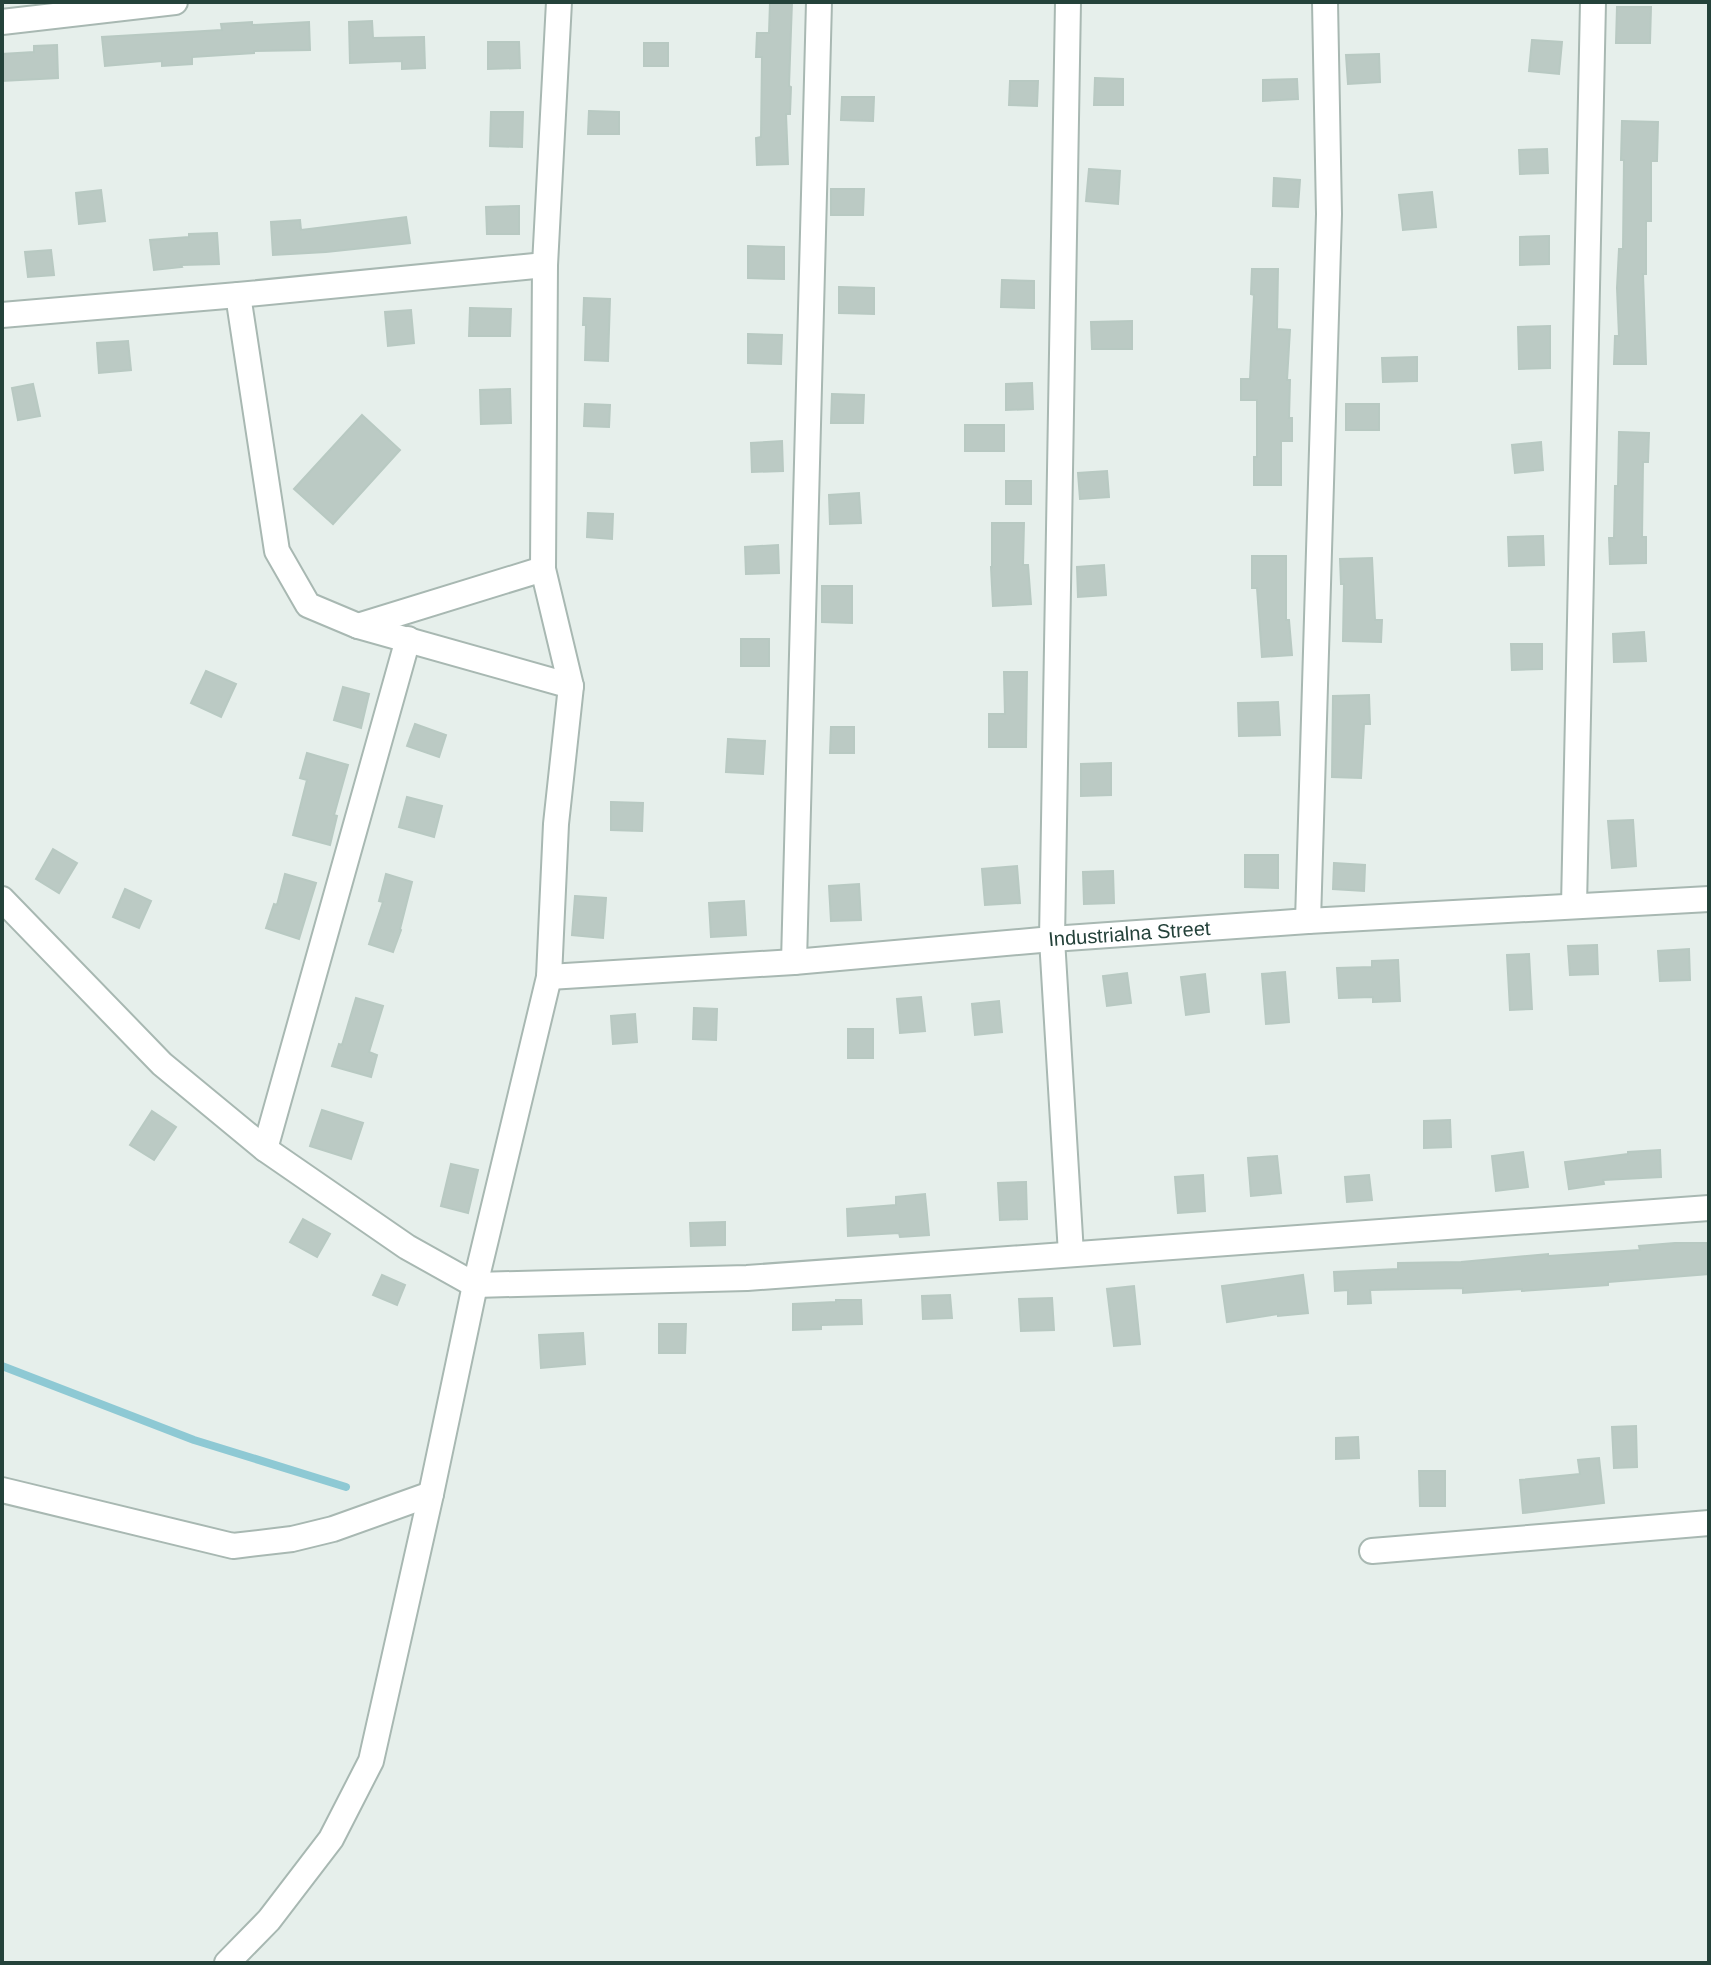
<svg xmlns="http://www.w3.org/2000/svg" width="1711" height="1965" font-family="Arial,sans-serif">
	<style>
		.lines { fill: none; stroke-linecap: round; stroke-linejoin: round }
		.stream { stroke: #8ec9d4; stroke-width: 8 }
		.building { fill: #bbcac4; stroke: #b8c9c2; stroke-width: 2 }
		.minor-casing { stroke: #a8b8b2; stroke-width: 28 }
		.minor { stroke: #fff; stroke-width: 24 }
		.labels { text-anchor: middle; stroke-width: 7; stroke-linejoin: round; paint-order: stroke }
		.street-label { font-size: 20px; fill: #24423a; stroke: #f7fbf9 }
	</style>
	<rect width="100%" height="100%" fill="#e6efeb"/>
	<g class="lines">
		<!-- stream -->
		<path class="stream" d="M 2,1366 L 194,1440 L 346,1487"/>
	</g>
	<!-- building -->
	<path class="building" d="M 770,2 L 792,2 L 789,86 L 791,87 L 790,114 L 786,114 L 788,164 L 757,165 L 756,138 L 761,137 L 762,57 L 756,57 L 757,33 L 769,33 Z
		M 1617,7 L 1651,7 L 1650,43 L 1616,43 Z
		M 372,21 L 373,38 L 424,37 L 425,68 L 402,69 L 402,61 L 350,63 L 349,22 Z
		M 252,22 L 252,25 L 309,22 L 310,50 L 254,51 L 254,53 L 192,57 L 192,64 L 162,66 L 162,61 L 105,66 L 102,37 L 222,30 L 221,24 Z
		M 1532,40 L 1562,42 L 1559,74 L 1529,71 Z
		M 488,42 L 519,42 L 520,68 L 488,69 Z
		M 644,43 L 668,43 L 668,66 L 644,66 Z
		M 57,45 L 58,78 L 2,81 L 2,54 L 34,52 L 34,46 Z
		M 1379,54 L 1380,82 L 1348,84 L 1346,55 Z
		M 1095,78 L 1123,79 L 1123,105 L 1094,105 Z
		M 1297,79 L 1298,99 L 1263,101 L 1263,80 Z
		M 1010,81 L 1038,81 L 1037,106 L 1009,105 Z
		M 842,97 L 874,97 L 873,121 L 841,120 Z
		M 589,111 L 619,112 L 619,134 L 588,134 Z
		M 491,112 L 523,112 L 522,147 L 490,146 Z
		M 1622,121 L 1658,122 L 1657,161 L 1651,161 L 1651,221 L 1646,221 L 1646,274 L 1643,274 L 1646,364 L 1614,364 L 1615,336 L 1619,336 L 1617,288 L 1619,249 L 1623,249 L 1624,160 L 1621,160 Z
		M 1547,149 L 1548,173 L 1520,174 L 1519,150 Z
		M 1089,169 L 1120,171 L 1118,204 L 1086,201 Z
		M 1274,178 L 1300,180 L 1298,207 L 1273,206 Z
		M 831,189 L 864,189 L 863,215 L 831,215 Z
		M 101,190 L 105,221 L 79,224 L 76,193 Z
		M 1432,192 L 1436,227 L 1403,230 L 1399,195 Z
		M 519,206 L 519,234 L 487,234 L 486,207 Z
		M 406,217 L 410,243 L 326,252 L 273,255 L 271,222 L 300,220 L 301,230 Z
		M 217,233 L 219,264 L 181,265 L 182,267 L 154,270 L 150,240 L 189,237 L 189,234 Z
		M 1549,236 L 1549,264 L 1520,265 L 1520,237 Z
		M 748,246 L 784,247 L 784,279 L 748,278 Z
		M 51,250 L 54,275 L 28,277 L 25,252 Z
		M 1252,269 L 1278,269 L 1277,329 L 1290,330 L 1287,380 L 1290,380 L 1289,418 L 1292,418 L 1292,441 L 1281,441 L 1281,485 L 1254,485 L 1254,457 L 1257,457 L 1257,400 L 1241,400 L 1241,379 L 1250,379 L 1254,295 L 1251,294 Z
		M 1002,280 L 1034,281 L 1034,308 L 1001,307 Z
		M 839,287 L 874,288 L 874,314 L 839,313 Z
		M 584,298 L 610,299 L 608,361 L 585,360 L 586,325 L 583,325 Z
		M 470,308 L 511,309 L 510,336 L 469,336 Z
		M 411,310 L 414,343 L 388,346 L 385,312 Z
		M 1132,321 L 1132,349 L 1092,349 L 1091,322 Z
		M 1550,326 L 1550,368 L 1519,369 L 1518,327 Z
		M 748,334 L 782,335 L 781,364 L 748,363 Z
		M 128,341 L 131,370 L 99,373 L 97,343 Z
		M 1417,357 L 1417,381 L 1383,382 L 1382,358 Z
		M 1032,383 L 1033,409 L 1006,410 L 1006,384 Z
		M 33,384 L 40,416 L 18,420 L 12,388 Z
		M 510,389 L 511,423 L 481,424 L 480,390 Z
		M 832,394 L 864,395 L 863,423 L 831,423 Z
		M 585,404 L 610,405 L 609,427 L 584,426 Z
		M 1346,404 L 1379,404 L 1379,430 L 1346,430 Z
		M 362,415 L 400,450 L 333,524 L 294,489 Z
		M 965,425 L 1004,425 L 1004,451 L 965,451 Z
		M 1619,432 L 1649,433 L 1648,462 L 1643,462 L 1642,537 L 1646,537 L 1646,563 L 1610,564 L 1609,538 L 1614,538 L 1615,486 L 1618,486 Z
		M 782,441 L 783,471 L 752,472 L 751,443 Z
		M 1541,442 L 1543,470 L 1515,473 L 1512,445 Z
		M 1107,471 L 1109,497 L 1080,499 L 1078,473 Z
		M 1006,481 L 1031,481 L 1031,504 L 1006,504 Z
		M 859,493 L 861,523 L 830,524 L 829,495 Z
		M 588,513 L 613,514 L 612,539 L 587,537 Z
		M 992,523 L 1024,523 L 1023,565 L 1028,565 L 1031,604 L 993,606 L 991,567 L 992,567 Z
		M 1543,536 L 1544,565 L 1509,566 L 1508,537 Z
		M 778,545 L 779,573 L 746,574 L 745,547 Z
		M 1252,556 L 1286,556 L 1286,620 L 1289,620 L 1292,655 L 1262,657 L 1257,588 L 1252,588 Z
		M 1372,558 L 1375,620 L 1382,620 L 1381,642 L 1343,641 L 1344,584 L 1341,584 L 1340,559 Z
		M 1104,565 L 1106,595 L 1078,597 L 1077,567 Z
		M 822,586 L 852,586 L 852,623 L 822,622 Z
		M 1644,632 L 1646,661 L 1614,662 L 1613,634 Z
		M 741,639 L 769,639 L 769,666 L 741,666 Z
		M 1511,644 L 1542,644 L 1542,669 L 1512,670 Z
		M 206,671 L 236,684 L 221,717 L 191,703 Z
		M 1004,672 L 1027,672 L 1026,747 L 989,747 L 989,714 L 1005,714 Z
		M 343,687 L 369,694 L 361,728 L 334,720 Z
		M 1369,695 L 1370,724 L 1364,724 L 1361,778 L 1332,777 L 1333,696 Z
		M 1278,702 L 1280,735 L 1239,736 L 1238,703 Z
		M 415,724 L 446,735 L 439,757 L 407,746 Z
		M 831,727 L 854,727 L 854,753 L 830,753 Z
		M 728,739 L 765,741 L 763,774 L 726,772 Z
		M 307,753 L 348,765 L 334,815 L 337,816 L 330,845 L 293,835 L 307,780 L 300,778 Z
		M 1111,763 L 1111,795 L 1081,796 L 1081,764 Z
		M 407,797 L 442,806 L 434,837 L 399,827 Z
		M 611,802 L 643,803 L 642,831 L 611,830 Z
		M 1633,820 L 1636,866 L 1612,868 L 1608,821 Z
		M 53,849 L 77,863 L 59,893 L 36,879 Z
		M 1245,855 L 1278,855 L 1278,888 L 1245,887 Z
		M 1334,863 L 1365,865 L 1364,891 L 1333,889 Z
		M 1017,866 L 1020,903 L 985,905 L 982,869 Z
		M 1113,871 L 1114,903 L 1084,904 L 1083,872 Z
		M 285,874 L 316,883 L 299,939 L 266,928 L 274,904 L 277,905 Z
		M 386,874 L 412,882 L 400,929 L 401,930 L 393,952 L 369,944 L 383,902 L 379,901 Z
		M 859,884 L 861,920 L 831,921 L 829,886 Z
		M 125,889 L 151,901 L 139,928 L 113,917 Z
		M 575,896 L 606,898 L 603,938 L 572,935 Z
		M 744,901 L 746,935 L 711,937 L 709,903 Z
		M 1597,945 L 1598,974 L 1570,975 L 1568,946 Z
		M 1689,949 L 1690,980 L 1660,981 L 1658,951 Z
		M 1529,954 L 1532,1009 L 1510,1010 L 1507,955 Z
		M 1398,960 L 1400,1001 L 1373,1002 L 1373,997 L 1339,998 L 1337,968 L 1372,967 L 1372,961 Z
		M 1285,972 L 1289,1022 L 1266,1024 L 1262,974 Z
		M 1127,973 L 1131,1003 L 1107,1006 L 1103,976 Z
		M 1205,974 L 1209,1012 L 1186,1015 L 1181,977 Z
		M 921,997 L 925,1031 L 900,1033 L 897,999 Z
		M 356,998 L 383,1006 L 369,1052 L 377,1055 L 371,1077 L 332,1066 L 339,1044 L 342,1045 Z
		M 999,1001 L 1002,1032 L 975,1035 L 972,1004 Z
		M 694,1008 L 717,1009 L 716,1040 L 693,1039 Z
		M 635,1014 L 637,1042 L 613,1044 L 611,1016 Z
		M 848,1029 L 873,1029 L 873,1058 L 848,1058 Z
		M 322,1110 L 363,1123 L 351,1159 L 310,1146 Z
		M 152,1111 L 176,1127 L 154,1160 L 130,1145 Z
		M 1450,1120 L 1451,1147 L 1424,1148 L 1424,1121 Z
		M 1660,1150 L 1661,1177 L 1603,1180 L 1604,1184 L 1569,1189 L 1565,1162 L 1628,1154 L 1628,1152 Z
		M 1523,1152 L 1528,1187 L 1496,1191 L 1492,1156 Z
		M 1277,1156 L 1281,1193 L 1251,1196 L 1248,1158 Z
		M 451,1164 L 478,1170 L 468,1213 L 441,1206 Z
		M 1203,1175 L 1205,1211 L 1178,1213 L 1175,1177 Z
		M 1369,1175 L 1372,1200 L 1347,1202 L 1345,1177 Z
		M 1026,1182 L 1027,1219 L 1000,1220 L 998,1183 Z
		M 925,1194 L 929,1235 L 900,1237 L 899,1233 L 848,1236 L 847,1209 L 896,1205 L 896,1197 Z
		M 303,1219 L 330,1234 L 317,1257 L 290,1242 Z
		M 725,1222 L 725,1245 L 691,1246 L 690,1223 Z
		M 1675,1243 L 1709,1243 L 1709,1274 L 1608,1282 L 1608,1285 L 1522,1291 L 1522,1289 L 1463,1293 L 1463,1288 L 1370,1290 L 1371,1303 L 1348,1304 L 1348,1290 L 1335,1291 L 1334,1272 L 1398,1269 L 1398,1263 L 1461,1262 L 1548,1254 L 1548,1256 L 1640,1250 L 1639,1246 Z
		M 382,1275 L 405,1285 L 397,1305 L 373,1295 Z
		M 1303,1275 L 1308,1313 L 1278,1316 L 1278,1314 L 1227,1322 L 1222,1286 Z
		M 1134,1286 L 1140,1344 L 1114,1346 L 1107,1289 Z
		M 950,1295 L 952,1318 L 923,1319 L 922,1296 Z
		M 1052,1298 L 1054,1330 L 1021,1331 L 1019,1299 Z
		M 836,1300 L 861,1300 L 862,1324 L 821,1325 L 821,1329 L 793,1330 L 793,1304 L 836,1302 Z
		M 659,1324 L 686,1324 L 685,1353 L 659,1353 Z
		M 583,1333 L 585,1364 L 541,1368 L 539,1335 Z
		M 1636,1426 L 1637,1467 L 1614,1468 L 1612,1427 Z
		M 1358,1437 L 1359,1458 L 1336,1459 L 1336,1438 Z
		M 1599,1458 L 1604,1503 L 1523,1513 L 1520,1480 L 1580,1474 L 1578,1460 Z
		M 1419,1471 L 1445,1471 L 1445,1506 L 1420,1506 Z"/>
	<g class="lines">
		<!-- minor casing -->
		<g class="minor-casing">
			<g id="minor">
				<path d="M 1068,2 L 1052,939 L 1071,1254"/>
				<path d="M 2,22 L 175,2"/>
				<path d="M 238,295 L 277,551 L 308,605 L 358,626 L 571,686"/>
				<path d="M 2,315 L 238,295 L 545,265"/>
				<path d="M 358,626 L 543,569"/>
				<path d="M 2,899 L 162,1064 L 265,1149 L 407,1247 L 475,1285 L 747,1278 L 1709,1208"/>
				<path d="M 1574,906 L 1593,2"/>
				<path d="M 1308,921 L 1329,214 L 1325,2"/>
				<path d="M 794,962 L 819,2"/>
				<path id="s1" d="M 549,977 L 794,962 L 1052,939 L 1308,921 L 1709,899"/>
				<path d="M 265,1149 L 408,639"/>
				<path d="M 2,1490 L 233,1546 L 292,1539 L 333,1529 L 431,1494"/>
				<path d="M 1372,1551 L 1709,1523"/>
				<path d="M 227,1963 L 269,1920 L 331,1839 L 371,1761 L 431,1494 L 475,1285 L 549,977 L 556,824 L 571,686 L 543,569 L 545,265 L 559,2"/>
			</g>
		</g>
		<!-- minor -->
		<use href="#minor" class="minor"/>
	</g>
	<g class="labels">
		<!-- street labels -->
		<g class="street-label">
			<text dy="7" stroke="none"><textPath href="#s1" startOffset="582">Industrialna Street</textPath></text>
		</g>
	</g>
	<!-- border -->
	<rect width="1711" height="1965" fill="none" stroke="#24423a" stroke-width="8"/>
</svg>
